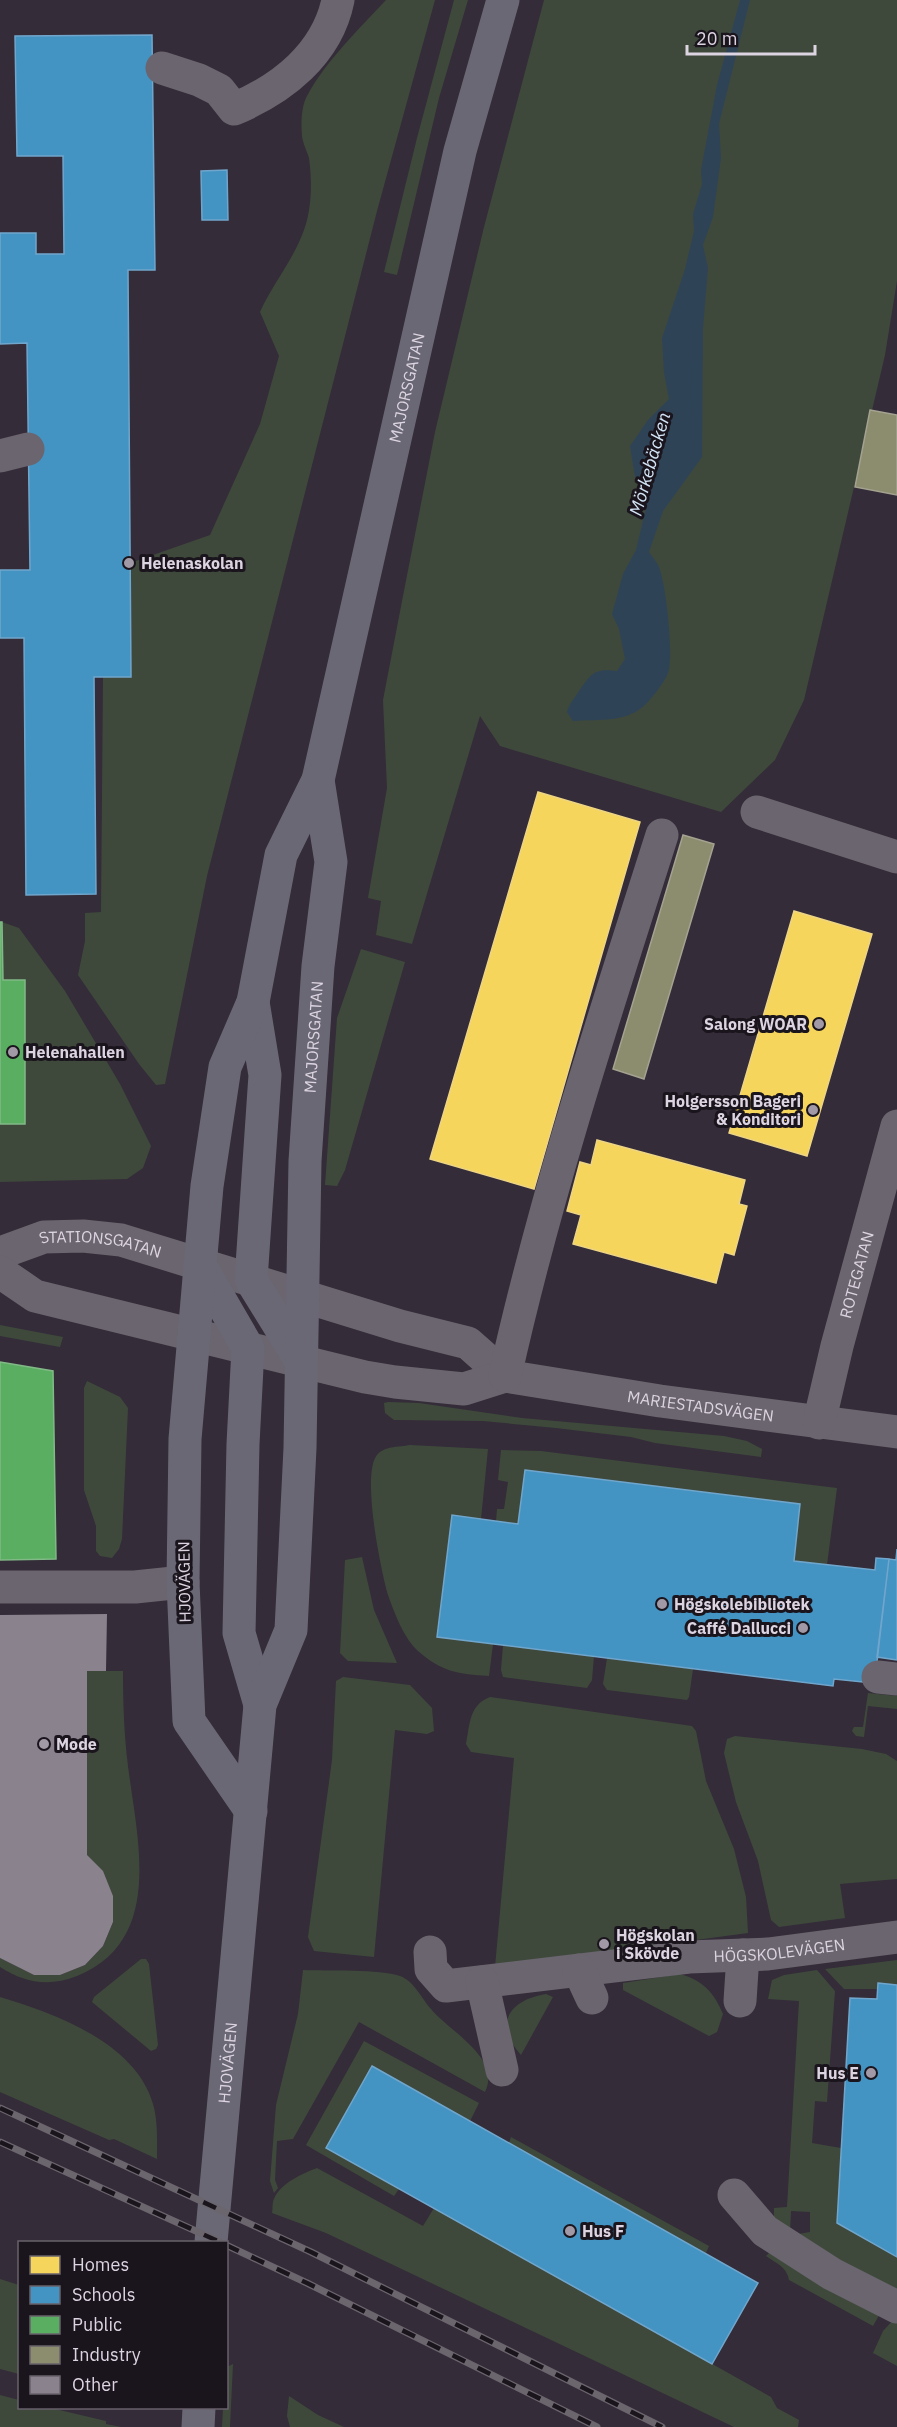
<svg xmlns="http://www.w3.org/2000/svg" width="897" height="2427" font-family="'IBM Plex Sans',sans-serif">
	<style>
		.green { fill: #3e493c }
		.water { fill: #2f4357 }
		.homes { fill: #f6d55c; stroke: #eed584; stroke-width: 1.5 }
		.schools { fill: #4393c3; stroke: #71a6cc; stroke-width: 1.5 }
		.public { fill: #5aae61; stroke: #81b987; stroke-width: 1.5 }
		.industry { fill: #8c8c6e; stroke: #a4a290; stroke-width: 1.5 }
		.building { fill: #8a828d }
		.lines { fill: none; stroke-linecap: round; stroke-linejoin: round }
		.minor { stroke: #6a656e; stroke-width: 33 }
		.major { stroke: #6b6875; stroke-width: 33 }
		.rail-casing { stroke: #6b656e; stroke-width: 7 }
		.rail { stroke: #1a141d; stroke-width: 4.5; stroke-dasharray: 14; stroke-linecap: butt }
		.poi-dot { fill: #a299a6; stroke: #1a141d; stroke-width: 2 }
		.labels { text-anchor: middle; stroke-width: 6; stroke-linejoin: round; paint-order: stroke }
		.street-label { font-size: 16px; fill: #ddd4e1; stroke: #1a141d }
		.poi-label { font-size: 16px; font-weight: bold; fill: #ddd4e1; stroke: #1a141d; text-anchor: start }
		.water-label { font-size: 18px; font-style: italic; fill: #d3e5f6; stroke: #1a141d }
	</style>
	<rect width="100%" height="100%" fill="#342c38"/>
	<!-- green -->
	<path class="green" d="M 386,0 L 435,0 L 377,211 L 207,876 L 165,1084 L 156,1085 L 139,1064 L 78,975 L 85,941 L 85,913 L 101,912 L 103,677 L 131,676 L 130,563 L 210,535 L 260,424 L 279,356 L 260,312 C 273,283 295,258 305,227 C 312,206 312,180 309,158 C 307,151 303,144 302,136 C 301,124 301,107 307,96 C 325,62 360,28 386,0 Z
		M 454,0 L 468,0 L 439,98 L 397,275 L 384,272 L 417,138 Z
		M 544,0 L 897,0 L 897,281 L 885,355 L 804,700 L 775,760 L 721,812 L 500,746 L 480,716 L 412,944 L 376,935 L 381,901 L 368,898 L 387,788 L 383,700 L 403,596 L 435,432 L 484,227 Z
		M 2,922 L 19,928 L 65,991 L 120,1084 L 151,1146 L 143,1168 L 127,1179 L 0,1182 L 0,1124 L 25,1123 L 25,980 L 3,980 Z
		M 361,949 L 405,962 L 345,1170 L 337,1186 L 325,1185 L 337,1018 Z
		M 0,1325 L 63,1337 L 60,1347 L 0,1336 Z
		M 87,1381 L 120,1397 L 128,1408 L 122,1539 L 119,1549 L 112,1558 L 100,1556 L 96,1551 L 96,1526 L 84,1490 L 84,1388 Z
		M 388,1402 L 419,1403 L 522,1418 L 724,1436 L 747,1441 L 762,1449 L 761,1457 L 655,1443 L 631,1437 L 556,1428 L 483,1421 L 394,1420 L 385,1413 L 384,1403 Z
		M 410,1445 L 488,1449 L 481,1519 L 437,1637 L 493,1644 L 489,1676 C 458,1674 442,1672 418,1651 C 404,1639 394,1612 388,1595 C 381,1571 361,1474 377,1455 C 384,1446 399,1447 410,1445 Z
		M 501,1450 L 541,1451 L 837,1488 L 827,1565 L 794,1561 L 800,1504 L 525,1470 L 518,1524 L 496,1521 L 497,1509 L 504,1509 L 508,1482 L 498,1480 Z
		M 362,1557 L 374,1610 L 397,1663 L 348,1661 L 340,1653 L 345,1560 Z
		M 503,1645 L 594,1656 L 592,1680 L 587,1688 L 503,1677 L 501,1670 Z
		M 607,1658 L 693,1669 L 689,1697 L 687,1700 L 607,1690 L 603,1684 Z
		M 87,1671 L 123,1671 C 123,1703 124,1734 128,1766 C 137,1839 165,1940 77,1976 C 49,1987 25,1983 0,1967 L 0,1958 L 34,1975 L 60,1975 L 85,1965 L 103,1946 L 113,1922 L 87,1855 Z
		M 343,1677 L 410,1685 L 432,1708 L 434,1731 L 427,1734 L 395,1730 L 374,1957 L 314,1951 L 308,1937 L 332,1760 L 336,1681 Z
		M 868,1693 L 897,1696 L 897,1709 L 868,1706 L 864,1737 L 856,1736 L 852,1731 L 854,1727 L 863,1727 Z
		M 490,1697 L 692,1726 L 696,1731 L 706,1781 L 734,1849 L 746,1897 L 748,1933 L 495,1967 L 514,1758 L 471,1752 L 466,1744 C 470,1724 469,1705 490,1697 Z
		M 735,1736 L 862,1749 L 886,1754 L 897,1761 L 897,1879 L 840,1884 L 845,1918 L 779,1927 L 771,1920 L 758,1861 L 736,1802 L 724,1753 L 727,1739 Z
		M 141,1959 L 146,1959 L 149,1964 L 158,2045 L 156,2049 L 151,2051 L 92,2002 L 94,1997 Z
		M 897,1960 L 897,1985 L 878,1983 L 877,1989 L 844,1989 L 825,1969 Z
		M 303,1970 C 327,1971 380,1969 400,1976 C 414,1981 422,1999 431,2009 C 449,2031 502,2058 485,2092 L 359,2022 L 293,2139 L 277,2141 L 275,2180 L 278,2188 L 274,2193 L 270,2181 L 276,2105 L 298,2014 Z
		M 817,1970 L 835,1991 L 827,2102 L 815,2101 L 812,2143 L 841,2148 L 897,2257 L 897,2294 L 801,2244 L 798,2234 L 810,2232 L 810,2212 L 791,2211 L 790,2232 L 774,2226 L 774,2208 L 787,2207 L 799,2001 L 768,1999 L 772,1980 L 784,1975 Z
		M 680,1974 C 702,1980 714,1992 723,2014 L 717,2032 L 709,2036 L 623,1990 L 623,1983 Z
		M 546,1994 L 553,1997 L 521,2055 C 493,2024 509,2000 546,1994 Z
		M 0,1997 C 54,2013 136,2043 153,2104 C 158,2121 157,2141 157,2159 L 114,2139 L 109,2140 L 0,2092 Z
		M 364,2041 L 479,2103 L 470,2121 L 372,2066 L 326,2148 L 399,2189 L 394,2196 L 306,2145 Z
		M 511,2137 L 709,2246 L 706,2253 L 509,2143 Z
		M 317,2168 L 423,2226 L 434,2208 L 771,2397 L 777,2408 L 799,2420 L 798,2427 L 734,2427 L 326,2233 L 272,2213 C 273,2209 272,2202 274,2199 C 280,2183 304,2173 317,2168 Z
		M 771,2251 L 882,2310 L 873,2326 L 789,2280 C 787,2267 776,2263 766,2256 Z
		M 0,2279 L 19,2285 L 19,2374 L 0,2369 Z
		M 896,2317 L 897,2317 L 897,2366 L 873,2353 L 883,2331 Z
		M 233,2364 L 230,2427 L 222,2427 L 223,2408 L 226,2408 L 227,2367 Z
		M 0,2395 L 19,2400 L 20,2408 L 51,2408 L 106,2421 L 106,2424 L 121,2427 L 0,2427 Z
		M 289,2396 L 318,2415 L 344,2427 L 290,2427 L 287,2416 Z"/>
	<!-- water -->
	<path class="water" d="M 740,0 L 750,0 L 719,124 L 721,158 L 713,217 L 703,245 L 708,268 L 703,328 L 702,457 L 663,511 L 649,552 C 652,557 657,562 659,567 C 666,584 674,656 668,673 C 665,682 648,704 640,709 C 620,723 595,719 573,721 L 567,712 C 569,704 574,699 579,691 C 591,674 594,668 617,671 L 625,659 L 619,629 L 612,614 L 623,574 L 636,550 L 646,508 L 646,493 L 635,477 L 630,446 L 648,420 L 669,399 L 664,373 L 662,338 L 685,269 L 694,231 L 693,214 L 702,184 L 701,170 L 717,85 Z"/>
	<!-- homes -->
	<path class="homes" d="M 538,792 L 640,822 L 534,1189 L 430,1159 Z
		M 794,911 L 872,934 L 807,1156 L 729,1133 Z
		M 597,1140 L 745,1180 L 739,1204 L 747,1206 L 734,1255 L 724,1252 L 716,1283 L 573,1244 L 581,1215 L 567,1211 L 580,1162 L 591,1165 Z"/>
	<!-- schools -->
	<path class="schools" d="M 152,35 L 155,270 L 128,270 L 131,677 L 94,677 L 96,894 L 26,895 L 24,638 L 0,638 L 0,570 L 30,570 L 27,343 L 0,344 L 0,233 L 36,233 L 36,254 L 64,254 L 63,156 L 17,156 L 15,36 Z
		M 227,170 L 228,220 L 202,220 L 201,171 Z
		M 525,1470 L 800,1504 L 794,1561 L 875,1570 L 876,1558 L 889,1559 L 876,1670 L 863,1682 L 834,1679 L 833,1686 L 437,1637 L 452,1515 L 518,1524 Z
		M 897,1549 L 897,1660 L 877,1657 L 889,1559 L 896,1560 Z
		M 878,1983 L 897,1985 L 897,2257 L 837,2223 L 850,1998 L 877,1999 Z
		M 372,2066 L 758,2283 L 712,2364 L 326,2148 Z"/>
	<!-- public -->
	<path class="public" d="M 0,922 L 2,922 L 3,980 L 25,980 L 25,1124 L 0,1124 Z
		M 0,1362 L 53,1371 L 56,1559 L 0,1560 Z"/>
	<!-- industry -->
	<path class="industry" d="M 870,410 L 897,415 L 897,495 L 855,487 Z
		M 683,835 L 714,844 L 644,1079 L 613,1069 Z"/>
	<!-- building -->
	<path class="building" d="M 107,1614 L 106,1671 L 87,1671 L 87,1855 L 103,1871 L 113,1896 L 113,1922 L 103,1946 L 85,1965 L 60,1975 L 34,1975 L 0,1958 L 0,1615 Z"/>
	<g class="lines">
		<!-- minor -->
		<g class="minor">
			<path d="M 162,68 L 199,80 L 219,90 L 234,109 C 282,89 327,54 338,0"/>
			<path d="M 0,456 L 28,449"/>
			<path d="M 757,812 L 897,857"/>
			<path id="s1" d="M 0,1253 L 44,1237 L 83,1236 L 121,1240 L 400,1326 L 468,1343 L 505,1376"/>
			<path id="s2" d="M 0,1272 L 35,1296 L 365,1377 L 395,1382 L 464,1389 L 505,1376 L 660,1401 L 897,1432"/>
			<path d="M 505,1376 C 546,1192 605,1014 662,835"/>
			<path id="s3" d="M 819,1423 L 837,1346 L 897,1126"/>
			<path d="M 0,1587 L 135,1587 L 183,1582"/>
			<path d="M 878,1677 L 897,1679"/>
			<path id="s4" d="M 430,1952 L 431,1969 L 446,1986 L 689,1957 L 768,1954 L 897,1937"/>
			<path d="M 579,1970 L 592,1998"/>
			<path d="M 482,1982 L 502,2070"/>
			<path d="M 740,2001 L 743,1955"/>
			<path d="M 734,2195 L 765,2231 L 832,2274 L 897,2307"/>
		</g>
		<!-- major -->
		<g class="major">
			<path d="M 253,1002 L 265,1075 L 251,1280 L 301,1361"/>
			<path d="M 200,1265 L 248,1348 L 243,1444 L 239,1633 L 260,1705"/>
			<path id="s5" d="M 251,1811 L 189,1721 L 183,1582 L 185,1439 L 207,1186 L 225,1067 L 253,1002 L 281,855 L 318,780 L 460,151 L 503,0"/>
			<path id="s6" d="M 211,2242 L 260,1705 L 291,1630 L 300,1448 L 305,1161 L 318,966 L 331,862 L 318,780"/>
			<path d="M 198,2427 L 199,2408"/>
		</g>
		<!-- rail casing -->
		<g class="rail-casing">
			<path id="rail" d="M 0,2108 L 311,2252 L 662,2427
				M 0,2142 L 220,2242
				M 226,2245 L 307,2283 L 597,2427"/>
		</g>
		<!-- rail -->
		<use href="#rail" class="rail"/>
	</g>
	<!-- markers -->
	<g class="poi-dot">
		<circle cx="129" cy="563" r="6"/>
		<circle cx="819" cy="1024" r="6"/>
		<circle cx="13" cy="1052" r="6"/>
		<circle cx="813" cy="1110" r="6"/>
		<circle cx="662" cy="1604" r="6"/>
		<circle cx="803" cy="1628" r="6"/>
		<circle cx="44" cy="1744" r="6"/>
		<circle cx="604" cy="1944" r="6"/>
		<circle cx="871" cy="2073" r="6"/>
		<circle cx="570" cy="2231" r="6"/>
	</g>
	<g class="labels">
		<!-- street labels -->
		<g class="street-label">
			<text dy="6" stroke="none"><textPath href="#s5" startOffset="1472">MAJORSGATAN</textPath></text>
			<text dy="6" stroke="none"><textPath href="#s6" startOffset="1214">MAJORSGATAN</textPath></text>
			<text dy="6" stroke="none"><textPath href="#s1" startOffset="104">STATIONSGATAN</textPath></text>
			<text dy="6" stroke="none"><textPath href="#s3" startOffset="153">ROTEGATAN</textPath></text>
			<text dy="6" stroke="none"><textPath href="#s2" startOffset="723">MARIESTADSVÄGEN</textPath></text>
			<text transform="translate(184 1582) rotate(-91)" y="6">HJOVÄGEN</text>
			<text dy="6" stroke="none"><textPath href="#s4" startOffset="375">HÖGSKOLEVÄGEN</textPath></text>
			<text dy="6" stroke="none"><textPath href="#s6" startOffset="180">HJOVÄGEN</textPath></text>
		</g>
		<!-- poi labels -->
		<g class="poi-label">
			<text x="141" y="569">Helenaskolan</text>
			<text x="807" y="1030" text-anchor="end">Salong WOAR</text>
			<text x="25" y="1058">Helenahallen</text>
			<text x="801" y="1107" text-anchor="end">Holgersson Bageri<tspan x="801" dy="18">&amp; Konditori</tspan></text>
			<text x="674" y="1610">Högskolebibliotek</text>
			<text x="791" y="1634" text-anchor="end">Caffé Dallucci</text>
			<text x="56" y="1750">Mode</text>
			<text x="616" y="1941">Högskolan<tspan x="616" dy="18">i Skövde</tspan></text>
			<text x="859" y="2079" text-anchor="end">Hus E</text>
			<text x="582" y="2237">Hus F</text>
		</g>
		<!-- water labels -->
		<g class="water-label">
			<text transform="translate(650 464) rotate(-74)" y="6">Mörkebäcken</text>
		</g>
	</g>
	<!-- legend -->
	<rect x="18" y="2241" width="210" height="168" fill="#1a141d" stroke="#68616b" stroke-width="1.5"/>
	<rect x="30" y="2256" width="30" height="18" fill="#f6d55c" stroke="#68616b" stroke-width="1.5"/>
	<text x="72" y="2271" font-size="18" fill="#ddd4e1">Homes</text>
	<rect x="30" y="2286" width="30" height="18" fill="#4393c3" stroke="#68616b" stroke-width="1.5"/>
	<text x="72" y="2301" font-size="18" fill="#ddd4e1">Schools</text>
	<rect x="30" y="2316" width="30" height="18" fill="#5aae61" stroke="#68616b" stroke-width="1.5"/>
	<text x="72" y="2331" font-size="18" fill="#ddd4e1">Public</text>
	<rect x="30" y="2346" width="30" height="18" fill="#8c8c6e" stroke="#68616b" stroke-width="1.5"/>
	<text x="72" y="2361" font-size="18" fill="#ddd4e1">Industry</text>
	<rect x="30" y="2376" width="30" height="18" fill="#8a828d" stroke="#68616b" stroke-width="1.5"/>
	<text x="72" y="2391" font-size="18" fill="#ddd4e1">Other</text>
	<!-- scale -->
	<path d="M687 45v9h128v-9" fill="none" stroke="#ddd4e1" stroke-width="3"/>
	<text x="696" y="45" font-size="18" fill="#ddd4e1" stroke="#1a141d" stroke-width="4.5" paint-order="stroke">20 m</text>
</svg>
